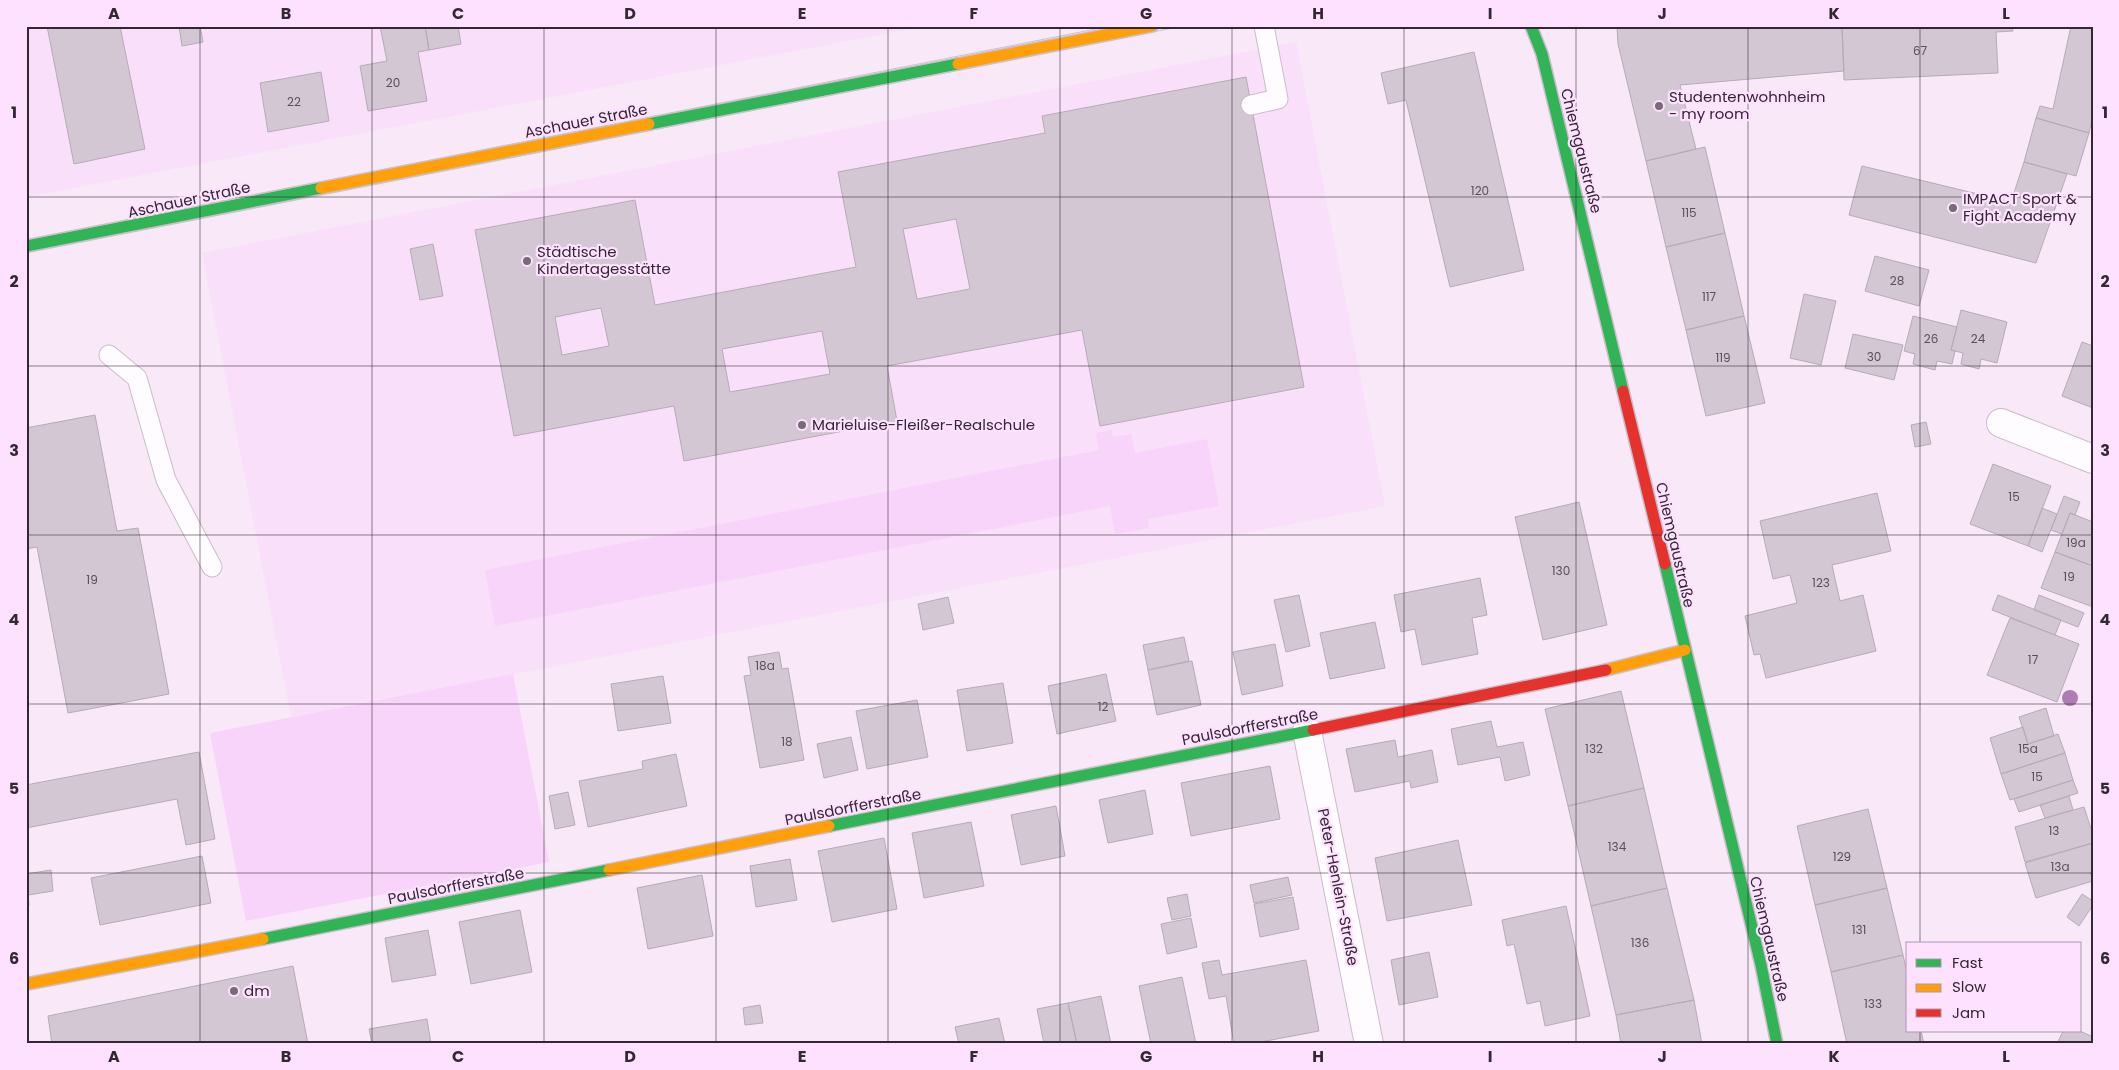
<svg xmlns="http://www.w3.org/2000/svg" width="2119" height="1070" font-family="Poppins,sans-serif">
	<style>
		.built { fill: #f9dffa }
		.green { fill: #f8d4fa }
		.building { fill: #d4c7d4; stroke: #b7abb8; fill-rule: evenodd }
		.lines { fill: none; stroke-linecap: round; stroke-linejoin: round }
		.lane-casing { stroke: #c9bdc9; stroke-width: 21 }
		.street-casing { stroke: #c9bdc9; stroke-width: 30 }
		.fast-casing { stroke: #c9bdc9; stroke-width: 14 }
		.slow-casing { stroke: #c9bdc9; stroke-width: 14 }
		.jam-casing { stroke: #c9bdc9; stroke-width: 14 }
		.lane { stroke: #fefcfe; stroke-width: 19 }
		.street { stroke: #fefcfe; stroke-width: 28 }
		.fast { stroke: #30b455; stroke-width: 11 }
		.slow { stroke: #ff9f0a; stroke-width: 11 }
		.jam { stroke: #e5322d; stroke-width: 11 }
		.tram { stroke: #c8c4c8; stroke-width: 1 }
		.tree { fill: #ae7bb2 }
		.grid { fill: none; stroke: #322732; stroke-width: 1; stroke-opacity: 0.55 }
		.poi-dot { fill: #776b77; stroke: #fee1ff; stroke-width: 2 }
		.labels { text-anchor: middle; stroke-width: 4.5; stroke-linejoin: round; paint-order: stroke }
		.number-label { font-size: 12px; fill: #5a4f5a }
		.poi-label { font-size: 15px; fill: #322732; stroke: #fee1ff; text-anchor: start }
		.street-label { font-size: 15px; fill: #322732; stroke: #fee1ff }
		.neatline { fill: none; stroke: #322732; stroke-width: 2 }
		.grid-label { font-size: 16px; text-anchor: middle; font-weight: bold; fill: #322732 }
	</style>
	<rect width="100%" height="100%" fill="#f8e8f8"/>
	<!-- built -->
	<path class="built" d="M 26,26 L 926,26 L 26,197 Z
		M 1296,42 L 1385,506 L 291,717 L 202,253 Z"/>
	<!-- green -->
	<path class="green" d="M 1112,430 L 1113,437 L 1131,434 L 1135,453 L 1207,439 L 1219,506 L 1148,519 L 1149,528 L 1115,534 L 1110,506 L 495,626 L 485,570 L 1099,450 L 1096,433 Z
		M 513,674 L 549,862 L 246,921 L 210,733 Z"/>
	<!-- building -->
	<path class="building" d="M 47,26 L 120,26 L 145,149 L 74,164 Z
		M 179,26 L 200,26 L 203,42 L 182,46 Z
		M 380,26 L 425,26 L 429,50 L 418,52 L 427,101 L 368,111 L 360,66 L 387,61 Z
		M 425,26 L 458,26 L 461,44 L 429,50 Z
		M 1617,26 L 1842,26 L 1844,71 L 1680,85 L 1696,149 L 1646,161 L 1618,44 Z
		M 1842,26 L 2012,26 L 2013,31 L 1996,32 L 1998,73 L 1844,80 Z
		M 2071,26 L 2093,26 L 2093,115 L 2089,133 L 2036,118 L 2040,106 L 2053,109 Z
		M 1474,52 L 1524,270 L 1450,287 L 1406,100 L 1388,104 L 1381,73 Z
		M 321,72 L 329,121 L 268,132 L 260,83 Z
		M 1246,77 L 1304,387 L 1100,426 L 1082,330 L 887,366 L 897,421 L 684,461 L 674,406 L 514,436 L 475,230 L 635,200 L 655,305 L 856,267 L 838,172 L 1045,133 L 1042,116 ZM 956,219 L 970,289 L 917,299 L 903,229 ZM 601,308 L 609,346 L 562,355 L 555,317 ZM 822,331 L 830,374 L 730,392 L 722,349 Z
		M 2036,118 L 2089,133 L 2076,176 L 2024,162 Z
		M 1705,147 L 1725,233 L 1666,247 L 1646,161 Z
		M 2024,162 L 2067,174 L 2036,263 L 1849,215 L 1862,166 L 2011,202 Z
		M 1725,233 L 1744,316 L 1686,330 L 1666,247 Z
		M 433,244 L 443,296 L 420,300 L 410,249 Z
		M 1875,256 L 1929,270 L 1919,306 L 1865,291 Z
		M 1804,294 L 1836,301 L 1821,365 L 1790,358 Z
		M 1961,310 L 2007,322 L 1997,363 L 1981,359 L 1979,369 L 1961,364 L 1963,353 L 1951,350 Z
		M 1744,316 L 1765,403 L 1706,416 L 1686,330 Z
		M 1913,316 L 1957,327 L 1951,350 L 1955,351 L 1952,364 L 1937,361 L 1935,370 L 1913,364 L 1915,354 L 1904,351 Z
		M 1853,334 L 1903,345 L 1894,380 L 1845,368 Z
		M 2082,342 L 2093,346 L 2093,408 L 2062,396 Z
		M 95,415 L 117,531 L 138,528 L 169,694 L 68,713 L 37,547 L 26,549 L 26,428 Z
		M 1926,422 L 1931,444 L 1915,447 L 1911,425 Z
		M 1993,464 L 2051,486 L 2028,546 L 1970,524 Z
		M 1877,493 L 1891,551 L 1832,565 L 1840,601 L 1863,595 L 1876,651 L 1766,678 L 1760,654 L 1754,655 L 1745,616 L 1797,603 L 1790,575 L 1773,579 L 1760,521 Z
		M 2064,496 L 2080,502 L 2075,515 L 2070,513 L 2062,534 L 2051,530 Z
		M 1579,502 L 1607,625 L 1543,640 L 1515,517 Z
		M 2042,508 L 2057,514 L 2042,552 L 2028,546 Z
		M 2070,513 L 2093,522 L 2093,566 L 2055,552 Z
		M 2055,552 L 2093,566 L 2093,607 L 2041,588 Z
		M 1480,578 L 1487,615 L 1472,618 L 1478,654 L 1422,665 L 1415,629 L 1401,632 L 1394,595 Z
		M 1299,595 L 1310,646 L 1286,652 L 1274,600 Z
		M 1998,595 L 2061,620 L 2055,635 L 1992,610 Z
		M 2039,595 L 2084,613 L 2078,627 L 2034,610 Z
		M 948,597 L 954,623 L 923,630 L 918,604 Z
		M 2010,618 L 2079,644 L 2057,702 L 1987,675 Z
		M 1375,622 L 1385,668 L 1330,679 L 1320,633 Z
		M 1184,637 L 1189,661 L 1148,670 L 1143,645 Z
		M 1275,644 L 1283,686 L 1242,695 L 1233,652 Z
		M 779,652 L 782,669 L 788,668 L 804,760 L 760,768 L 744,676 L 751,675 L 748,657 Z
		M 1192,661 L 1201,705 L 1157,715 L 1148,670 Z
		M 1106,674 L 1116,721 L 1057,734 L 1048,686 Z
		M 663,676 L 671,723 L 618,731 L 611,684 Z
		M 1003,683 L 1013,743 L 967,751 L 957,690 Z
		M 1621,691 L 1644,788 L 1568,806 L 1545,709 Z
		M 917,700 L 928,757 L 867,769 L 856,711 Z
		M 2046,708 L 2054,736 L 2028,744 L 2019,717 Z
		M 1491,721 L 1497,747 L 1523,742 L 1530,775 L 1505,781 L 1500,757 L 1458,765 L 1451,729 Z
		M 2023,727 L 2028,744 L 2058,734 L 2065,753 L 2001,774 L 1990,738 Z
		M 851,737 L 858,770 L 824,778 L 817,744 Z
		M 1395,740 L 1398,757 L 1432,750 L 1438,782 L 1411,788 L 1410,781 L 1355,792 L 1346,749 Z
		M 199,752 L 215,839 L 186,845 L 177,799 L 26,828 L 26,785 Z
		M 2065,753 L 2073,780 L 2010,800 L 2001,774 Z
		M 676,754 L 687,806 L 588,827 L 579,781 L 643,769 L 642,761 Z
		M 1270,766 L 1280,819 L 1191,836 L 1181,783 Z
		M 2073,780 L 2078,793 L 2019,812 L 2014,799 Z
		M 1644,788 L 1667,888 L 1591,906 L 1568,806 Z
		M 1145,790 L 1153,834 L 1108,843 L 1099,800 Z
		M 568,792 L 575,825 L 555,829 L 549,796 Z
		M 2069,796 L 2073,810 L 2045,818 L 2040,805 Z
		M 1056,806 L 1065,856 L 1021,865 L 1011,815 Z
		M 2084,807 L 2093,835 L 2093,843 L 2025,862 L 2015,827 Z
		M 1868,809 L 1887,888 L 1815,905 L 1797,826 Z
		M 971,822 L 984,886 L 924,898 L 912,833 Z
		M 884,838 L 897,909 L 832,922 L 818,851 Z
		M 1458,840 L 1472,905 L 1387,921 L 1375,858 Z
		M 2093,843 L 2093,872 L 2090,872 L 2093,881 L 2036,898 L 2025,863 Z
		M 202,856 L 211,903 L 100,925 L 91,878 Z
		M 790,859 L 797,900 L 756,907 L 750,866 Z
		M 51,870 L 53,891 L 28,895 L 29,905 L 26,905 L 26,874 Z
		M 702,875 L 713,936 L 648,949 L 637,888 Z
		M 1288,877 L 1292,895 L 1254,903 L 1250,885 Z
		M 1667,888 L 1694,1000 L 1616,1015 L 1591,906 Z
		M 1887,888 L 1903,955 L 1831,972 L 1815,905 Z
		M 1187,894 L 1191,916 L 1172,920 L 1167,898 Z
		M 2082,894 L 2093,901 L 2093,905 L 2079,926 L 2067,917 Z
		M 1293,897 L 1299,929 L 1260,937 L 1254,904 Z
		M 1566,906 L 1590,1016 L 1545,1026 L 1540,1001 L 1527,1004 L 1514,944 L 1507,946 L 1502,920 Z
		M 520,910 L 532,972 L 471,984 L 459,922 Z
		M 1191,918 L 1197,947 L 1167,954 L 1161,924 Z
		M 428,930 L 436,975 L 392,982 L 385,938 Z
		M 1429,952 L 1438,997 L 1399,1005 L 1391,960 Z
		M 1903,955 L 1908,977 L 1908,1031 L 1921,1031 L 1924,1044 L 1847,1044 L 1831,972 Z
		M 1219,960 L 1222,975 L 1306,960 L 1319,1031 L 1250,1044 L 1234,1044 L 1226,996 L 1209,999 L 1202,963 Z
		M 293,966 L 308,1044 L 52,1044 L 48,1016 Z
		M 1182,977 L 1196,1044 L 1151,1044 L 1139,986 Z
		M 1101,996 L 1111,1044 L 1077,1044 L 1068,1003 Z
		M 1694,1000 L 1702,1044 L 1621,1044 L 1616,1015 Z
		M 1068,1003 L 1077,1044 L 1044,1044 L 1037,1009 Z
		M 760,1005 L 763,1023 L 745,1025 L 743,1008 Z
		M 999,1018 L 1005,1044 L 959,1044 L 955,1027 Z
		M 427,1019 L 431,1044 L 372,1044 L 369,1029 Z
		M 2063,1031 L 2080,1031 L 2093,1037 L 2093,1044 L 2057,1044 Z"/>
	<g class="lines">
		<!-- lane casing -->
		<g class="lane-casing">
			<path id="lane" d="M 1251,105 L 1278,99 L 1264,26
				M 109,355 L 137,378 L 166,480 L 212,567"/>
		</g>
		<!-- street casing -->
		<g class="street-casing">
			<path id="street" d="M 2001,423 L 2093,459
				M 1307,731 L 1369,1044"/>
		</g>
		<!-- fast casing -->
		<g class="fast-casing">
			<path id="fast" d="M 1531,26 L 1542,54 L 1623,391
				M 649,124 L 958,64
				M 26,246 L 321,188
				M 1665,564 L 1761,965 L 1777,1044
				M 829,826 L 1313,730
				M 263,939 L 609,870"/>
		</g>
		<!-- slow casing -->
		<g class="slow-casing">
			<path id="slow" d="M 958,64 L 1152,26
				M 321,188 L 649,124
				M 1606,670 L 1685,650
				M 609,870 L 829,826
				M 26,984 L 263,939"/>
		</g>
		<!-- jam casing -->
		<g class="jam-casing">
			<path id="jam" d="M 1623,391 L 1665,564
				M 1313,730 L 1606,670"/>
		</g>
		<!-- lane -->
		<use href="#lane" class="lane"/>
		<!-- street -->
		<use href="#street" class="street"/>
		<!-- fast -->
		<use href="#fast" class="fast"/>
		<!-- slow -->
		<use href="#slow" class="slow"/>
		<!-- jam -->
		<use href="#jam" class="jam"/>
		<!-- tram -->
		<path class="tram" d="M 26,240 L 1111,26
			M 26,253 L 1183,26"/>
	</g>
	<!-- trees -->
	<circle class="tree" cx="2070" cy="698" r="8"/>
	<!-- grid -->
	<path class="grid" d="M 200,26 L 200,1044M 372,26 L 372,1044M 544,26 L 544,1044M 716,26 L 716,1044M 888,26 L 888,1044M 1060,26 L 1060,1044M 1232,26 L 1232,1044M 1404,26 L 1404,1044M 1576,26 L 1576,1044M 1748,26 L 1748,1044M 1920,26 L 1920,944M 26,197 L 2093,197M 26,366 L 2093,366M 26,535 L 2093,535M 26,704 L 2093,704M 26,873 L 2093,873M 1920,1031 L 1920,1044"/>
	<!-- markers -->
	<g class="poi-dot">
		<circle cx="1659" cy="106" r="5"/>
		<circle cx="1953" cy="208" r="5"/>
		<circle cx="527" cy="261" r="5"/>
		<circle cx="802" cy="425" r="5"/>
		<circle cx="234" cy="991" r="5"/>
	</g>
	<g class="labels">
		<!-- number labels -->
		<g class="number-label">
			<text x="1920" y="55">67</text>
			<text x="393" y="87">20</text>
			<text x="294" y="106">22</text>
			<text x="1480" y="195">120</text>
			<text x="1689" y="217">115</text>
			<text x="1897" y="285">28</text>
			<text x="1709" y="301">117</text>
			<text x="1931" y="343">26</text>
			<text x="1978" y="343">24</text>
			<text x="1874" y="361">30</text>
			<text x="1723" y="362">119</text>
			<text x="2014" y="501">15</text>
			<text x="2076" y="547">19a</text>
			<text x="1561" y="575">130</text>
			<text x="2069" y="581">19</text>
			<text x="92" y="584">19</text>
			<text x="1821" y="587">123</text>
			<text x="2033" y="664">17</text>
			<text x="765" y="670">18a</text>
			<text x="1103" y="711">12</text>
			<text x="787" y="746">18</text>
			<text x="1594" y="753">132</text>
			<text x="2028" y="753">15a</text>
			<text x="2037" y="781">15</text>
			<text x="2054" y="835">13</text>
			<text x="1617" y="851">134</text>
			<text x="1842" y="861">129</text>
			<text x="2060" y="871">13a</text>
			<text x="1859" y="934">131</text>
			<text x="1640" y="947">136</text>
			<text x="1873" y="1008">133</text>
		</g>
		<!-- poi labels -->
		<g class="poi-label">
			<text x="1669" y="102">Studentenwohnheim<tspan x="1669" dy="17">- my room</tspan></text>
			<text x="1963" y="204">IMPACT Sport &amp;<tspan x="1963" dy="17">Fight Academy</tspan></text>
			<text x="537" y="257">Städtische<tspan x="537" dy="17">Kindertagesstätte</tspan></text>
			<text x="812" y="430">Marieluise-Fleißer-Realschule</text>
			<text x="244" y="996">dm</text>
		</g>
		<!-- street labels -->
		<g class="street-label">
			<text transform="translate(586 121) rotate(-11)" y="5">Aschauer Straße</text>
			<text transform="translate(1581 151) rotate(76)" y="5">Chiemgaustraße</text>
			<text transform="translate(189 200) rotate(-12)" y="5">Aschauer Straße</text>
			<text transform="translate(1675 545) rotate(77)" y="5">Chiemgaustraße</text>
			<text transform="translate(1250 727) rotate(-11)" y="5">Paulsdorfferstraße</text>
			<text transform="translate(853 807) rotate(-11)" y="5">Paulsdorfferstraße</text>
			<text transform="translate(456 886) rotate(-11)" y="5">Paulsdorfferstraße</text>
			<text transform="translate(1338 887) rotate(79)" y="5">Peter-Henlein-Straße</text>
			<text transform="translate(1769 939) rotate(77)" y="5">Chiemgaustraße</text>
		</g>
	</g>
	<!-- border -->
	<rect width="2119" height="1070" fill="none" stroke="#fee1ff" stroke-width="55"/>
	<!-- legend -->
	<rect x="1906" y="942" width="175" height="90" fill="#fee1ff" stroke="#ac97ad"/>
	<rect x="1916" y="959" width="25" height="8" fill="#30b455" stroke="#ac97ad"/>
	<text x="1952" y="968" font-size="15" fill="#322732">Fast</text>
	<rect x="1916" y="984" width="25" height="8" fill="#ff9f0a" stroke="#ac97ad"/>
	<text x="1952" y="992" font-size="15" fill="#322732">Slow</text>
	<rect x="1916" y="1009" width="25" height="8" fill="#e5322d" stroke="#ac97ad"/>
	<text x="1952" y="1018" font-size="15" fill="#322732">Jam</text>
	<rect x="28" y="28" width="2064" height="1014" class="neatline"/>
	<g class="grid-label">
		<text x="114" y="19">A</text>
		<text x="286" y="19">B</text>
		<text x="458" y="19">C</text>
		<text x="630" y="19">D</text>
		<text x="802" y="19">E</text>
		<text x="974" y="19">F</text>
		<text x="1146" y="19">G</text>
		<text x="1318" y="19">H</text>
		<text x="1490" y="19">I</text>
		<text x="1662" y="19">J</text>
		<text x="1834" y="19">K</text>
		<text x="2006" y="19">L</text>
		<text x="14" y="118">1</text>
		<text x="2105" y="118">1</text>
		<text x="14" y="287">2</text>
		<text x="2105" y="287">2</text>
		<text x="14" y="456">3</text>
		<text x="2105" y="456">3</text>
		<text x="14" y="625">4</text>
		<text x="2105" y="625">4</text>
		<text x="14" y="794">5</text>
		<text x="2105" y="794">5</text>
		<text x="14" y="964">6</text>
		<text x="2105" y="964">6</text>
		<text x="114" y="1062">A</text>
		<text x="286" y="1062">B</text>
		<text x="458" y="1062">C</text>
		<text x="630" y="1062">D</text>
		<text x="802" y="1062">E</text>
		<text x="974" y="1062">F</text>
		<text x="1146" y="1062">G</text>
		<text x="1318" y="1062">H</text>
		<text x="1490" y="1062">I</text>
		<text x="1662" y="1062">J</text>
		<text x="1834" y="1062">K</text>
		<text x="2006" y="1062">L</text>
	</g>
</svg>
